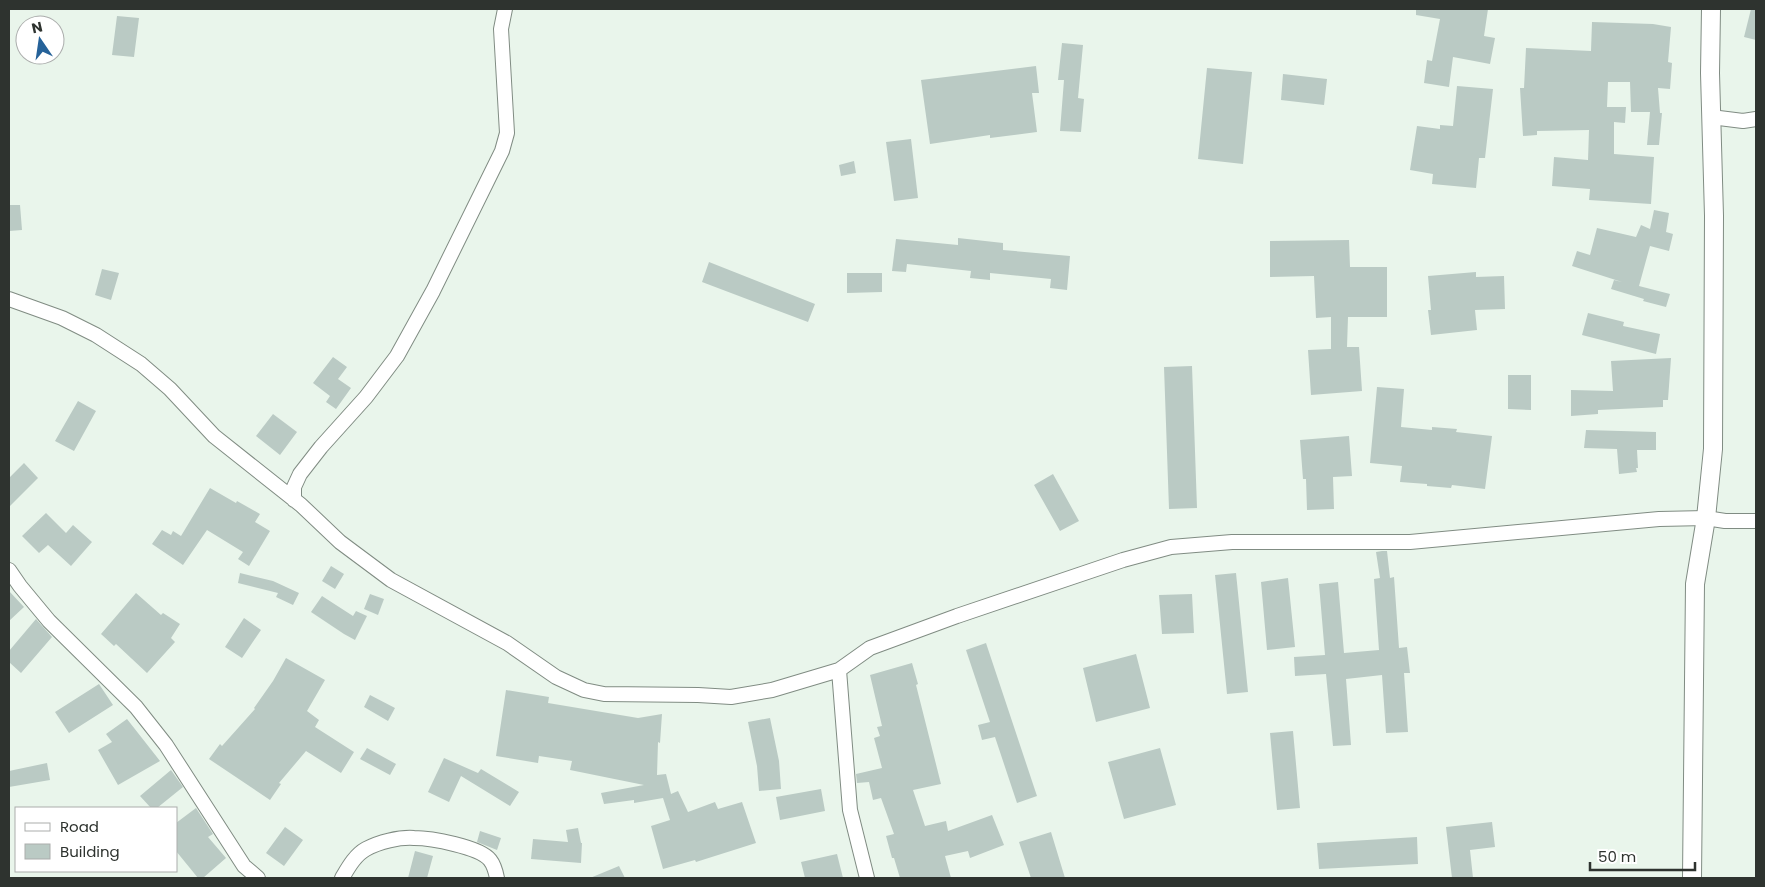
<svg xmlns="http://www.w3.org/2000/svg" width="1765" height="887" font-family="Poppins,sans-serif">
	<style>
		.building { fill: #bacac4 }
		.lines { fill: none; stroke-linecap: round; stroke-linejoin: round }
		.minor-casing { stroke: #808c83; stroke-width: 16 }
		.major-casing { stroke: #808c83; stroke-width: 20 }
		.minor { stroke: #fff; stroke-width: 14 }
		.major { stroke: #fff; stroke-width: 18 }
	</style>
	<rect width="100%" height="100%" fill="#e9f5eb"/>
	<!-- building -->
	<path class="building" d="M 1416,9 L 1488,9 L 1484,36 L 1495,38 L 1490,64 L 1453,57 L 1449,87 L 1424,83 L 1427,60 L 1432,61 L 1440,19 L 1416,15 Z
		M 1751,9 L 1756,9 L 1756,40 L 1744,37 Z
		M 117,16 L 139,18 L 134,57 L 112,55 Z
		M 1592,22 L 1653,24 L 1671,27 L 1668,62 L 1672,63 L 1670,89 L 1658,88 L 1660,113 L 1662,113 L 1659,145 L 1647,145 L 1650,112 L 1631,112 L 1630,82 L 1608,82 L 1607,107 L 1626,107 L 1625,123 L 1614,122 L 1614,154 L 1654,157 L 1651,204 L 1589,200 L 1590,189 L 1552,186 L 1554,157 L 1588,160 L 1589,130 L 1537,131 L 1537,135 L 1523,136 L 1520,88 L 1524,88 L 1526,48 L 1591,51 Z
		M 1062,43 L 1083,45 L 1078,98 L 1084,99 L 1081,132 L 1060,131 L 1064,80 L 1058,80 Z
		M 1036,66 L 1039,93 L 1032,93 L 1037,132 L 990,138 L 990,135 L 930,144 L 921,80 Z
		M 1207,68 L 1252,72 L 1243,164 L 1198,159 Z
		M 1283,74 L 1327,79 L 1324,105 L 1281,100 Z
		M 1457,86 L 1493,89 L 1485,158 L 1479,158 L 1476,188 L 1432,184 L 1433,174 L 1410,170 L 1417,126 L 1440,129 L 1440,125 L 1453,126 Z
		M 911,139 L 918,198 L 894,201 L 886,142 Z
		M 854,161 L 856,173 L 841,176 L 839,165 Z
		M 9,205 L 20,205 L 22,230 L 9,231 Z
		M 1654,210 L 1669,213 L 1666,232 L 1673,234 L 1669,251 L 1650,246 L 1639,286 L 1670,294 L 1666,307 L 1643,301 L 1644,299 L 1611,289 L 1614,280 L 1622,282 L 1572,266 L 1577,251 L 1590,255 L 1597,228 L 1636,237 L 1641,225 L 1650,229 Z
		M 958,238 L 1003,243 L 1003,250 L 1070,256 L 1067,290 L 1050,288 L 1051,279 L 990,273 L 990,280 L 970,278 L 971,271 L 907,264 L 906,272 L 892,271 L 896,239 L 958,245 Z
		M 1349,240 L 1350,267 L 1387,267 L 1387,317 L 1348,317 L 1347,347 L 1359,347 L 1362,391 L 1311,395 L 1308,350 L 1331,349 L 1331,317 L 1316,318 L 1314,276 L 1270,277 L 1270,241 Z
		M 709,262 L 815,304 L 808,322 L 702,282 Z
		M 102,269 L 119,273 L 111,300 L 95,295 Z
		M 1476,272 L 1476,277 L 1504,276 L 1505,309 L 1475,310 L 1477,330 L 1431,335 L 1428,310 L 1431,310 L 1428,276 Z
		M 847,273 L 882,273 L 882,292 L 847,293 Z
		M 1588,313 L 1624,322 L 1623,326 L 1660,334 L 1656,354 L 1582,335 Z
		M 333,357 L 347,367 L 338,379 L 351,388 L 336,409 L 326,402 L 330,396 L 313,383 Z
		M 1671,358 L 1668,400 L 1663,400 L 1663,407 L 1598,410 L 1598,414 L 1571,416 L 1571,390 L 1613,391 L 1611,361 Z
		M 1192,366 L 1197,508 L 1169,509 L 1164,367 Z
		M 1508,375 L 1531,375 L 1531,410 L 1508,409 Z
		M 1377,387 L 1404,389 L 1401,427 L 1432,430 L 1432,427 L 1457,429 L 1456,432 L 1492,436 L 1485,489 L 1452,485 L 1451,488 L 1427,486 L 1427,484 L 1400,482 L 1402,466 L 1370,463 Z
		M 78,401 L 96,411 L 74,451 L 55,441 Z
		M 273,414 L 297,432 L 280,455 L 256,436 Z
		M 1586,430 L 1656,432 L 1656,450 L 1637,450 L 1638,468 L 1636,468 L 1637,472 L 1619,474 L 1617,449 L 1584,448 Z
		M 1349,436 L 1352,476 L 1333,477 L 1334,509 L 1307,510 L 1306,479 L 1303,479 L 1300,440 Z
		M 24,463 L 38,478 L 9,507 L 9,478 Z
		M 1053,474 L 1079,521 L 1060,531 L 1034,485 Z
		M 210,488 L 236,503 L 237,501 L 260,514 L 255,522 L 270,531 L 249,566 L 238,559 L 243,552 L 207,530 L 183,565 L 152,544 L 162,530 L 171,535 L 173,531 L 181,536 Z
		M 46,513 L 66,533 L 73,525 L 92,542 L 71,566 L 48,545 L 39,553 L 22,536 Z
		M 1382,551 L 1387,551 L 1390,578 L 1394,577 L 1399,648 L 1407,647 L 1410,673 L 1404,673 L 1408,732 L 1386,733 L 1382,675 L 1346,679 L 1351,745 L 1333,746 L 1326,674 L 1295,676 L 1294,657 L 1325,655 L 1319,584 L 1338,582 L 1344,653 L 1379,650 L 1374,579 L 1380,578 L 1376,552 Z
		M 331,566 L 344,574 L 335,589 L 322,581 Z
		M 240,573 L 273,581 L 299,593 L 293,605 L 276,597 L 278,593 L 238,583 Z
		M 1236,573 L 1248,692 L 1227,694 L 1215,575 Z
		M 1288,578 L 1295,647 L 1267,650 L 1261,582 Z
		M 9,591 L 24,607 L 9,621 Z
		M 136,593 L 161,615 L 163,613 L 180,624 L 171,638 L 175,642 L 147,673 L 116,644 L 114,646 L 101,634 Z
		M 370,594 L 384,599 L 378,615 L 364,609 Z
		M 1192,594 L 1194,633 L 1162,634 L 1159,595 Z
		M 322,596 L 353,616 L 356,611 L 367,616 L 355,640 L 344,634 L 311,612 Z
		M 244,618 L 261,630 L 242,658 L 225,647 Z
		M 36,619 L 52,637 L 21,673 L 9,662 L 9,651 Z
		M 986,643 L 1037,796 L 1017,803 L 995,737 L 982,740 L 978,725 L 990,722 L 966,650 Z
		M 1136,654 L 1150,708 L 1096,722 L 1083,668 Z
		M 286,658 L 325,680 L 307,711 L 319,720 L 315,727 L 354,752 L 341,773 L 306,751 L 279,783 L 281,784 L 270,800 L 209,759 L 220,744 L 222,746 L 255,709 L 254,708 L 273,681 Z
		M 912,663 L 918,684 L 916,685 L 941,784 L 913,790 L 925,826 L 946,821 L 948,831 L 992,815 L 1004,845 L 970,858 L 968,851 L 945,856 L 951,878 L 900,878 L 894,858 L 892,858 L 886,836 L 894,834 L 881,798 L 873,800 L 869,782 L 857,783 L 856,774 L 882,768 L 874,738 L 880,736 L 877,727 L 882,726 L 870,675 Z
		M 99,684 L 113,705 L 69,733 L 55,712 Z
		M 506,690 L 549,697 L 548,703 L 638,718 L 662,714 L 660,743 L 658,742 L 657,775 L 666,774 L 671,794 L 678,791 L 688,812 L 715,802 L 718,809 L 742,802 L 756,843 L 696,862 L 695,860 L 663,869 L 651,826 L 670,820 L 663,798 L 634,803 L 634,800 L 604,804 L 601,793 L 644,785 L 570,770 L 572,761 L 539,756 L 538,763 L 496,756 Z
		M 370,695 L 395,708 L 388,721 L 364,707 Z
		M 770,718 L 779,761 L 781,789 L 759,791 L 757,766 L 748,722 Z
		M 127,719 L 160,761 L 118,785 L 98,750 L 112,742 L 106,734 Z
		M 1293,731 L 1300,808 L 1277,810 L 1270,733 Z
		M 367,748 L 396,764 L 390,775 L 360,759 Z
		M 1160,748 L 1176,805 L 1124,819 L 1108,762 Z
		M 444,758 L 478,773 L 481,769 L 519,792 L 510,806 L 461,776 L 449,802 L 428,792 Z
		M 47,763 L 50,780 L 9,787 L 9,771 Z
		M 171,770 L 183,787 L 157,808 L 151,808 L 140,796 Z
		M 821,789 L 825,811 L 780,820 L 776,797 Z
		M 196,808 L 213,834 L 208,837 L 226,858 L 203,878 L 198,878 L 176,851 L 176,823 Z
		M 1492,822 L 1495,847 L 1470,850 L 1473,878 L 1452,878 L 1446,827 Z
		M 285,827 L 303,840 L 284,866 L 266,853 Z
		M 578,828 L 581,843 L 582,843 L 581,863 L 531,859 L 533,839 L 568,842 L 566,830 Z
		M 480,831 L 501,838 L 497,850 L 477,842 Z
		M 1051,832 L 1065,878 L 1031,878 L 1019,842 Z
		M 1417,837 L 1418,864 L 1319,869 L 1317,843 Z
		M 415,851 L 433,856 L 427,878 L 408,878 Z
		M 837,854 L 843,878 L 805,878 L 801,862 Z
		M 619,866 L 625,878 L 590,878 Z"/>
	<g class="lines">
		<!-- minor casing -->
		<g class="minor-casing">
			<path id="minor" d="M 1711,117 L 1743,121 L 1756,119
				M 9,299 L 62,318 L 96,335 L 141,364 L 170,389 L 214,436 L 301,505 L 340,542 L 391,580 L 507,643 L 556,677 L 584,690 L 604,694 L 698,695 L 731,697 L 772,690 L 839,670 L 870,648 L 957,616 L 1123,560 L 1171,547 L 1232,542 L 1410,542 L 1659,519 L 1706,518 L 1725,521 L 1756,521
				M 294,500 L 294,487 L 300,474 L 321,447 L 366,397 L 397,356 L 433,291 L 502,151 L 507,133 L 501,29 L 505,9
				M 9,570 L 20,586 L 49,621 L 136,707 L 166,745 L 244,866 L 258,878
				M 839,670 L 850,810 L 867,878
				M 342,878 C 348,868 355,855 366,849 C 379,842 399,837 414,838 C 431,838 480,847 490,860 C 494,865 496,873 497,878"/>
		</g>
		<!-- major casing -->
		<g class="major-casing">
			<path id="major" d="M 1692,878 L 1695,584 L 1706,518 L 1713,449 L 1714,216 L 1710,73 L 1711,9"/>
		</g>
		<!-- minor -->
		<use href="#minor" class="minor"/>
		<!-- major -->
		<use href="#major" class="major"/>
	</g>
	<!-- border -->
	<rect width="1765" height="887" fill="none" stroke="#2e332f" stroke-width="20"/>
	<!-- legend -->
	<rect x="15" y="807" width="162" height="65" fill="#ffffff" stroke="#abadac"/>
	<rect x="25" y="823" width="25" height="8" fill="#ffffff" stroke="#abadac"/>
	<text x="60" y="832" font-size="15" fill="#2e332f">Road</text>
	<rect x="25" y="844" width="25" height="15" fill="#bacac4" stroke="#abadac"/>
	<text x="60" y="857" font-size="15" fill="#2e332f">Building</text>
	<!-- north arrow -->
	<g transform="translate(40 40) rotate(347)"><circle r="24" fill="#ffffff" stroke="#abadac"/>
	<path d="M0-4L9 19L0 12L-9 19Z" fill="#256299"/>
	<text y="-8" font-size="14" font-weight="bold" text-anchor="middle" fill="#2e332f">N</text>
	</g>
	<!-- scale -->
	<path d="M1590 862v8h105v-8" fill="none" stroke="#2e332f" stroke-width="2.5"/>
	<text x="1598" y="862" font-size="15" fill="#2e332f" stroke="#ffffff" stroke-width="4" paint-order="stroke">50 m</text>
</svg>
